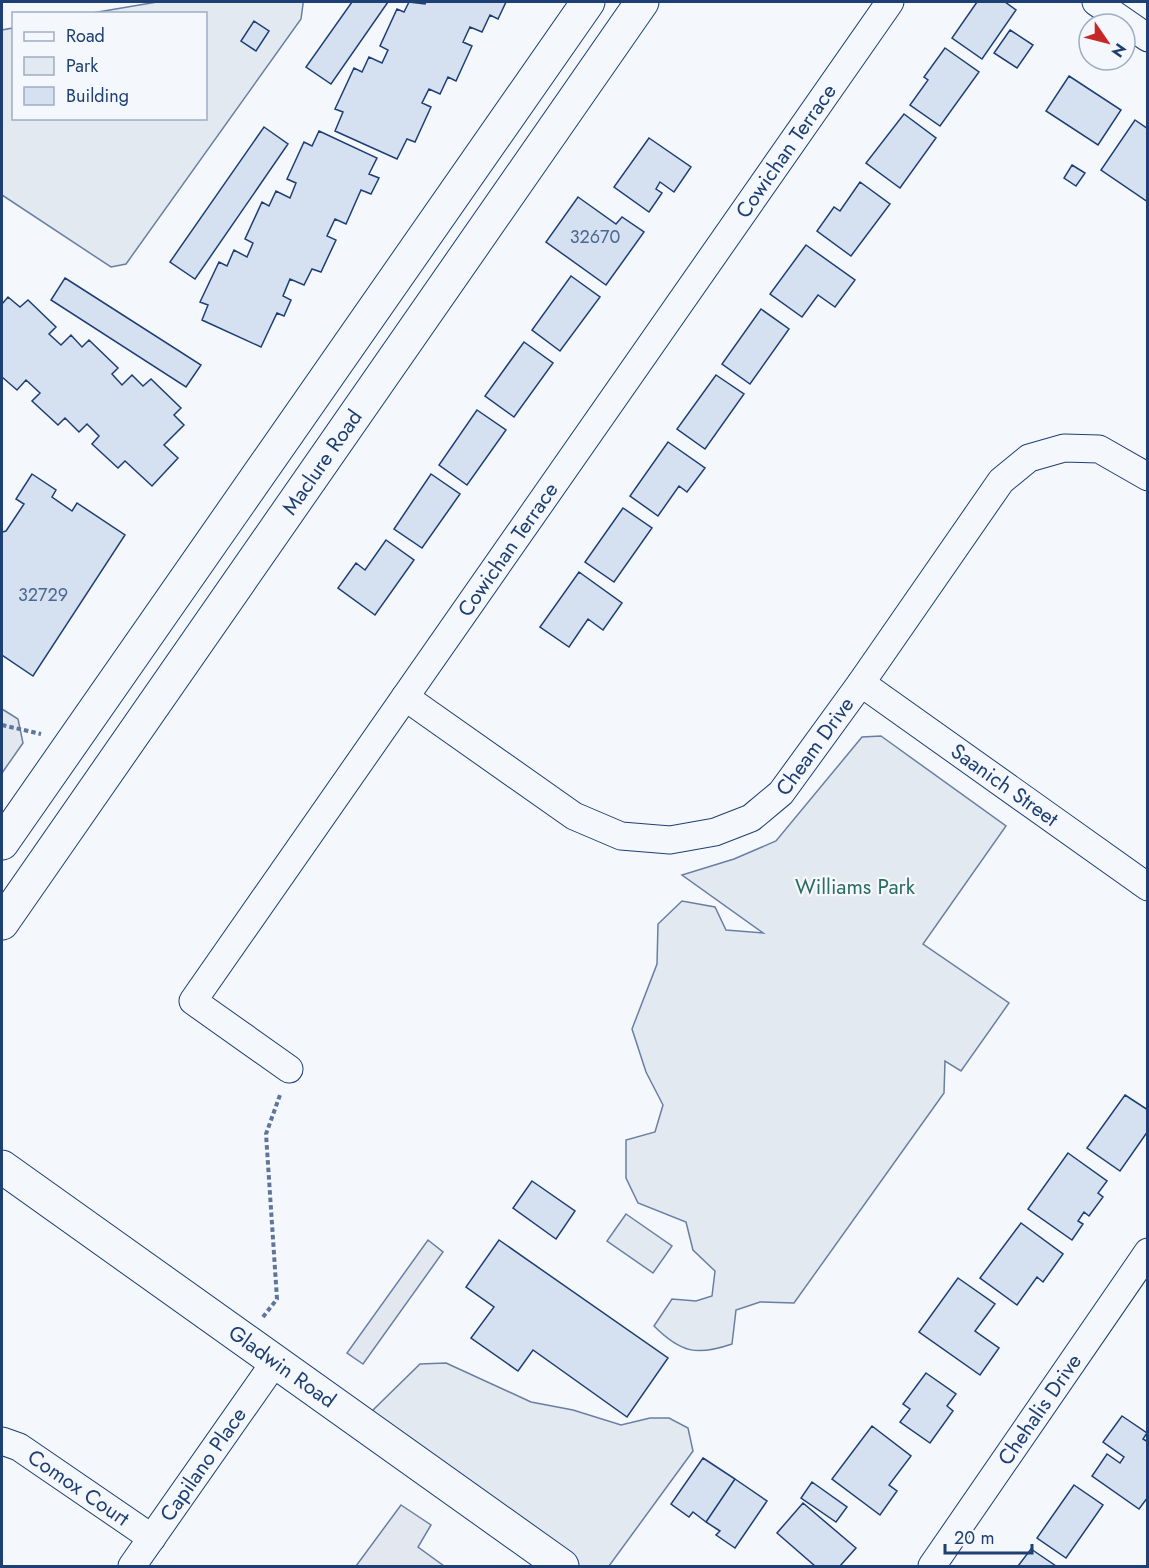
<svg xmlns="http://www.w3.org/2000/svg" width="1149" height="1568" font-family="Jost,sans-serif">
	<style>
		.green { fill: #e3e9f0; stroke: #687fa3; stroke-width: 1.5 }
		.parking { fill: #e3e8f0; stroke: #687fa3; stroke-width: 1.5 }
		.building { fill: #d5e0f0; stroke: #1d3f73; stroke-width: 1.5 }
		.lines { fill: none; stroke-linecap: round; stroke-linejoin: round }
		.minor-casing { stroke: #1d3f73; stroke-width: 29 }
		.secondary-casing { stroke: #1d3f73; stroke-width: 35 }
		.path { stroke: #5e769c; stroke-width: 4; stroke-dasharray: 4.5 3; stroke-linecap: butt }
		.minor { stroke: #f4f7fb; stroke-width: 27 }
		.secondary { stroke: #f4f7fb; stroke-width: 33 }
		.labels { text-anchor: middle; stroke-width: 4.5; stroke-linejoin: round; paint-order: stroke }
		.number-label { font-size: 18px; fill: #4b6792 }
		.street-label { font-size: 21px; fill: #1d3f73; stroke: #f4f7fb }
		.park-label { font-size: 21px; fill: #2c6c60; stroke: #f4f7fb }
	</style>
	<rect width="100%" height="100%" fill="#f4f7fb"/>
	<!-- green -->
	<path class="green" d="M 157,2 L 303,2 L 303,4 L 301,19 L 126,264 L 111,267 L 2,195 L 2,30 L 13,28 L 14,118 L 206,118 L 206,14 L 92,13 Z
		M 881,736 L 1006,826 L 923,944 L 1009,1003 L 961,1071 L 945,1061 L 944,1093 L 794,1303 L 760,1302 L 736,1310 L 732,1344 C 697,1356 681,1353 654,1326 L 672,1299 L 696,1301 L 712,1296 L 715,1271 L 693,1250 L 686,1222 L 638,1203 L 626,1178 L 626,1140 L 655,1132 L 663,1105 L 646,1072 L 632,1029 L 657,964 L 658,924 L 682,901 L 715,907 L 726,930 L 763,933 L 682,875 L 734,859 L 776,841 L 862,737 Z
		M 626,1214 L 672,1246 L 653,1273 L 607,1241 Z
		M 446,1363 L 531,1402 L 573,1410 L 621,1425 L 650,1418 L 669,1418 L 688,1428 L 693,1451 L 609,1566 L 580,1566 L 370,1413 L 420,1364 Z"/>
	<!-- parking -->
	<path class="parking" d="M 2,709 L 18,719 L 23,743 L 2,773 Z
		M 428,1240 L 443,1252 L 363,1364 L 347,1353 Z
		M 401,1505 L 431,1525 L 418,1547 L 444,1566 L 356,1566 Z"/>
	<!-- building -->
	<path class="building" d="M 352,2 L 388,2 L 331,84 L 306,67 Z
		M 409,2 L 425,4 L 426,2 L 506,2 L 498,19 L 490,15 L 482,32 L 470,27 L 463,42 L 472,46 L 456,81 L 448,77 L 440,94 L 429,89 L 422,103 L 431,107 L 415,142 L 407,139 L 397,159 L 335,131 L 343,112 L 335,109 L 354,68 L 362,72 L 369,57 L 382,63 L 388,50 L 380,46 L 397,9 L 404,12 Z
		M 977,2 L 1005,2 L 1016,10 L 982,59 L 952,38 Z
		M 254,21 L 269,31 L 256,51 L 241,41 Z
		M 1010,30 L 1033,45 L 1017,68 L 994,53 Z
		M 945,48 L 979,72 L 940,126 L 910,105 L 928,80 L 924,77 Z
		M 1069,76 L 1121,110 L 1098,145 L 1046,111 Z
		M 904,114 L 936,138 L 900,188 L 866,163 Z
		M 1135,120 L 1148,129 L 1148,202 L 1101,170 Z
		M 264,127 L 288,144 L 195,279 L 170,262 Z
		M 319,131 L 377,158 L 369,174 L 379,178 L 371,194 L 361,190 L 346,224 L 335,219 L 327,236 L 336,240 L 321,272 L 312,269 L 304,285 L 290,279 L 283,296 L 291,300 L 284,316 L 277,313 L 261,347 L 202,320 L 208,305 L 200,302 L 219,262 L 227,266 L 234,250 L 247,257 L 253,243 L 245,239 L 262,202 L 269,206 L 276,191 L 290,198 L 296,183 L 287,179 L 304,142 L 312,146 Z
		M 649,138 L 691,167 L 674,192 L 660,182 L 656,189 L 662,193 L 649,212 L 614,187 Z
		M 1072,165 L 1085,173 L 1076,186 L 1064,178 Z
		M 860,182 L 890,204 L 851,256 L 817,231 L 834,207 L 840,211 Z
		M 578,197 L 616,224 L 622,217 L 644,232 L 606,285 L 546,242 Z
		M 806,245 L 855,280 L 835,307 L 818,295 L 802,317 L 770,294 Z
		M 571,276 L 600,297 L 560,351 L 532,330 Z
		M 65,278 L 201,365 L 186,387 L 51,300 Z
		M 8,297 L 20,307 L 28,300 L 56,327 L 49,334 L 61,345 L 71,335 L 82,347 L 89,340 L 118,368 L 112,374 L 122,385 L 132,375 L 143,386 L 151,379 L 181,408 L 174,415 L 184,425 L 164,445 L 178,458 L 152,486 L 125,461 L 118,468 L 92,444 L 99,436 L 87,424 L 79,432 L 65,418 L 58,425 L 32,401 L 40,393 L 26,380 L 17,390 L 2,377 L 2,304 Z
		M 761,309 L 789,329 L 750,384 L 722,364 Z
		M 524,342 L 553,363 L 514,417 L 485,396 Z
		M 716,375 L 744,394 L 705,449 L 677,429 Z
		M 477,410 L 506,430 L 467,485 L 439,465 Z
		M 668,442 L 705,468 L 687,492 L 679,486 L 658,516 L 630,496 Z
		M 32,474 L 56,490 L 52,497 L 72,511 L 77,503 L 125,535 L 33,676 L 2,655 L 2,532 L 6,531 L 24,504 L 16,499 Z
		M 431,474 L 460,494 L 422,548 L 394,529 Z
		M 623,508 L 652,528 L 614,582 L 585,562 Z
		M 386,540 L 414,560 L 375,615 L 338,588 L 356,563 L 365,570 Z
		M 579,572 L 622,603 L 603,630 L 588,619 L 569,647 L 540,627 Z
		M 1125,1095 L 1148,1110 L 1148,1131 L 1120,1171 L 1087,1148 Z
		M 1068,1153 L 1107,1181 L 1098,1193 L 1103,1197 L 1089,1216 L 1084,1212 L 1078,1221 L 1083,1224 L 1072,1240 L 1028,1209 Z
		M 532,1181 L 575,1211 L 556,1239 L 513,1208 Z
		M 1021,1223 L 1063,1254 L 1043,1282 L 1037,1277 L 1017,1305 L 980,1278 Z
		M 499,1240 L 668,1358 L 627,1417 L 533,1350 L 518,1371 L 471,1338 L 494,1307 L 466,1287 Z
		M 958,1278 L 995,1304 L 975,1331 L 999,1348 L 980,1375 L 919,1332 Z
		M 926,1373 L 956,1394 L 947,1406 L 953,1411 L 930,1443 L 900,1422 L 910,1409 L 903,1404 Z
		M 1122,1416 L 1147,1433 L 1143,1439 L 1148,1442 L 1148,1497 L 1139,1509 L 1092,1476 L 1107,1454 L 1120,1463 L 1124,1457 L 1103,1442 Z
		M 872,1426 L 911,1456 L 889,1485 L 897,1491 L 880,1515 L 832,1479 Z
		M 703,1458 L 735,1479 L 706,1522 L 693,1512 L 689,1517 L 671,1504 Z
		M 735,1479 L 767,1501 L 735,1548 L 716,1535 L 720,1531 L 706,1522 Z
		M 812,1482 L 847,1507 L 836,1522 L 801,1498 Z
		M 1074,1485 L 1103,1505 L 1066,1558 L 1037,1538 Z
		M 803,1503 L 856,1548 L 840,1566 L 815,1566 L 777,1533 Z
		M 1031,1549 L 1056,1566 L 1018,1566 Z"/>
	<g class="lines">
		<!-- minor casing -->
		<g class="minor-casing">
			<g id="minor">
				<path d="M 1096,2 L 1148,38"/>
				<path id="s1" d="M 861,683 L 1148,887"/>
				<path id="s2" d="M 405,697 L 574,816 L 621,836 L 670,840 L 715,832 L 751,818 L 781,793 L 861,683 L 1001,481 L 1029,458 L 1064,448 L 1099,449 L 1148,477"/>
				<path id="s3" d="M 289,1069 L 193,1001 L 890,2"/>
				<path id="s4" d="M 2,1441 L 19,1447 L 152,1538"/>
				<path id="s5" d="M 132,1566 L 275,1362"/>
				<path id="s6" d="M 932,1566 L 1148,1252"/>
			</g>
		</g>
		<!-- secondary casing -->
		<g class="secondary-casing">
			<g id="secondary">
				<path d="M 2,843 L 588,2"/>
				<path id="s7" d="M 2,923 L 642,2"/>
				<path id="s8" d="M 2,1167 L 562,1566"/>
			</g>
		</g>
		<!-- path -->
		<path class="path" d="M 2,725 L 41,734
			M 263,1317 L 277,1299 L 266,1134 L 280,1095"/>
		<!-- minor -->
		<use href="#minor" class="minor"/>
		<!-- secondary -->
		<use href="#secondary" class="secondary"/>
	</g>
	<g class="labels">
		<!-- number labels -->
		<g class="number-label">
			<text x="595" y="243">32670</text>
			<text x="43" y="601">32729</text>
		</g>
		<!-- street labels -->
		<g class="street-label">
			<text dy="7" stroke="none"><textPath href="#s3" startOffset="1154">Cowichan Terrace</textPath></text>
			<text dy="7" stroke="none"><textPath href="#s7" startOffset="561">Maclure Road</textPath></text>
			<text dy="7" stroke="none"><textPath href="#s3" startOffset="668">Cowichan Terrace</textPath></text>
			<text dy="7" stroke="none"><textPath href="#s2" startOffset="488">Cheam Drive</textPath></text>
			<text dy="7" stroke="none"><textPath href="#s1" startOffset="176">Saanich Street</textPath></text>
			<text dy="7" stroke="none"><textPath href="#s8" startOffset="344">Gladwin Road</textPath></text>
			<text dy="7" stroke="none"><textPath href="#s6" startOffset="190">Chehalis Drive</textPath></text>
			<text dy="7" stroke="none"><textPath href="#s5" startOffset="124">Capilano Place</textPath></text>
			<text dy="7" stroke="none"><textPath href="#s4" startOffset="90">Comox Court</textPath></text>
		</g>
		<!-- park labels -->
		<g class="park-label">
			<text x="855" y="894">Williams Park</text>
		</g>
	</g>
	<!-- border -->
	<rect width="1149" height="1568" fill="none" stroke="#1d3f73" stroke-width="6"/>
	<!-- legend -->
	<rect x="12" y="12" width="195" height="108" fill="#f4f7fb" stroke="#9eadc5" stroke-width="1.5"/>
	<rect x="24" y="32" width="30" height="9" fill="#f4f7fb" stroke="#9eadc5" stroke-width="1.5"/>
	<text x="66" y="42" font-size="18" fill="#1d3f73">Road</text>
	<rect x="24" y="57" width="30" height="18" fill="#e3e9f0" stroke="#9eadc5" stroke-width="1.5"/>
	<text x="66" y="72" font-size="18" fill="#1d3f73">Park</text>
	<rect x="24" y="87" width="30" height="18" fill="#d5e0f0" stroke="#9eadc5" stroke-width="1.5"/>
	<text x="66" y="102" font-size="18" fill="#1d3f73">Building</text>
	<!-- north arrow -->
	<g transform="translate(1107 42) rotate(125)"><circle r="28" fill="#f4f7fb" stroke="#9eadc5" stroke-width="1.5"/>
	<path d="M0-4.5L10 22L0 15L-10 22Z" fill="#c62828"/>
	<text y="-9" font-size="16" font-weight="bold" text-anchor="middle" fill="#1d3f73">N</text>
	</g>
	<!-- scale -->
	<path d="M945 1544v9h87v-9" fill="none" stroke="#1d3f73" stroke-width="3"/>
	<text x="954" y="1544" font-size="18" fill="#1d3f73" stroke="#f4f7fb" stroke-width="4.5" paint-order="stroke">20 m</text>
</svg>
